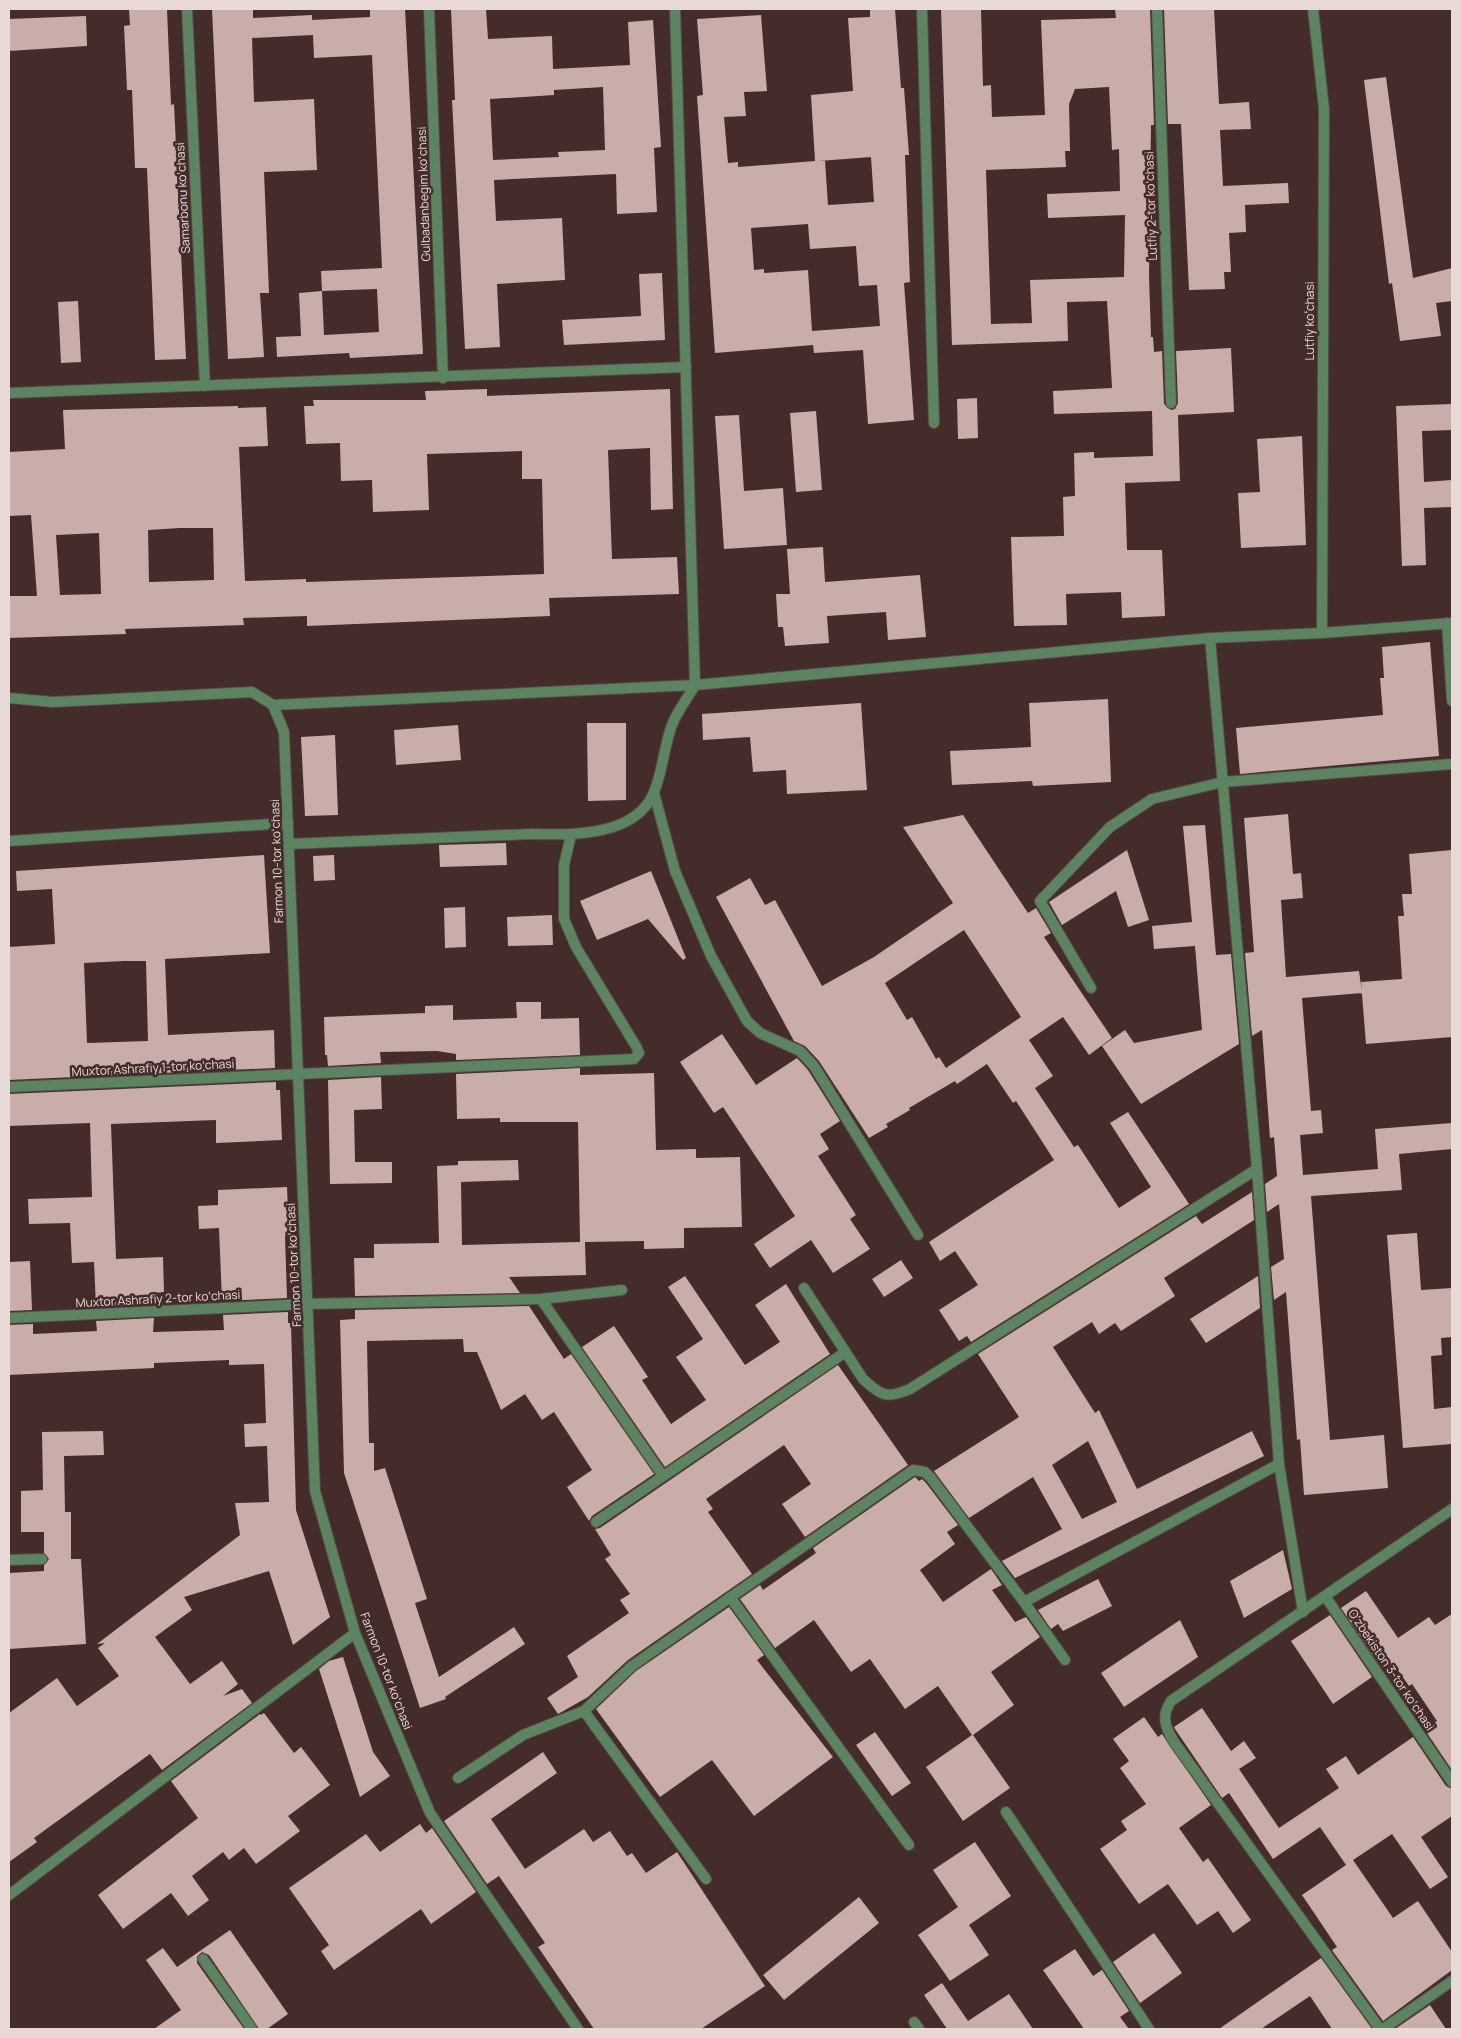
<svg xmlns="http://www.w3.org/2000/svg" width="1461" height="2038" font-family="Manrope,sans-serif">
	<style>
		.building { fill: #c9ada9; fill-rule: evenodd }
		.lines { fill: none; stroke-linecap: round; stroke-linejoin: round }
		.lane-casing { stroke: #5d4846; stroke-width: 12 }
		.street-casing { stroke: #5d4846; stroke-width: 12 }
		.lane { stroke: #5a8560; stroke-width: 10 }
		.street { stroke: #5a8560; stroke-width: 10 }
		.labels { text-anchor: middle; stroke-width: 5; stroke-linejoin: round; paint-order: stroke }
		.street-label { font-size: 12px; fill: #e8d9d7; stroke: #432c2a }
	</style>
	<rect width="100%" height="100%" fill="#432c2a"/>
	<!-- building -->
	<path class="building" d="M 129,9 L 167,9 L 171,105 L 174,104 L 186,359 L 155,360 L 147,168 L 135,168 L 132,90 L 127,90 L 124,26 L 130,25 Z
		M 212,9 L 253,9 L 253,18 L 312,15 L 312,20 L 370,17 L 370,9 L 405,9 L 423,354 L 350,358 L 349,353 L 277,357 L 276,337 L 301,336 L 299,293 L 322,291 L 321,271 L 382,268 L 372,55 L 314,58 L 313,35 L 252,38 L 254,102 L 314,99 L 317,170 L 264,172 L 269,293 L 260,293 L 264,357 L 228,359 ZM 377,289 L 379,332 L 324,335 L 322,291 Z
		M 451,9 L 486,9 L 488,39 L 552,36 L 553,69 L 630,65 L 628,22 L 653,20 L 661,147 L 654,148 L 657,212 L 617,214 L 616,174 L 494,180 L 496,221 L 562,218 L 565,280 L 497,284 L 500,347 L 465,349 L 452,100 L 455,100 ZM 603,87 L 605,150 L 558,152 L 559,157 L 493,160 L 490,99 L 554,95 L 554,90 Z
		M 870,9 L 895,9 L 901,88 L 904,88 L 909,155 L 905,155 L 910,282 L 904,283 L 914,420 L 868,424 L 863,350 L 814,353 L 813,345 L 715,353 L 697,96 L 703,95 L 697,19 L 761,15 L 767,91 L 744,92 L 746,116 L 724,117 L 728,163 L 738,162 L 738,167 L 815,161 L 811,95 L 853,91 L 848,18 L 870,17 ZM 871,157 L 874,202 L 828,205 L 825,161 L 819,161 ZM 808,224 L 810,249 L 856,246 L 859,286 L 877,285 L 880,326 L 812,331 L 808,270 L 764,273 L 764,269 L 754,270 L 751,228 Z
		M 941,9 L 981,9 L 983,86 L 991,85 L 992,117 L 1045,115 L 1041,20 L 1116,18 L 1115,9 L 1150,9 L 1154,125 L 1151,125 L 1149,276 L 1151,337 L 1153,337 L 1154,352 L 1162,351 L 1164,404 L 1171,410 L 1175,409 L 1178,403 L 1176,351 L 1231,348 L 1234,412 L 1178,415 L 1180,481 L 1125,483 L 1127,550 L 1162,550 L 1165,616 L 1122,618 L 1121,592 L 1066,594 L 1067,625 L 1014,626 L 1011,537 L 1064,536 L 1063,497 L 1075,496 L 1074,453 L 1094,452 L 1094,458 L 1153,456 L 1152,411 L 1054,414 L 1053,391 L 1112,388 L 1107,301 L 1067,302 L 1068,341 L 952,345 ZM 1109,87 L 1112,150 L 1119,149 L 1120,191 L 1047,194 L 1048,218 L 1125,215 L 1124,277 L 1030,280 L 1032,323 L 991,324 L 986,170 L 1066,167 L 1065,151 L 1070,151 L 1069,104 L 1075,89 Z
		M 1164,9 L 1214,9 L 1219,104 L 1249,102 L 1251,129 L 1220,130 L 1223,186 L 1288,183 L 1289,203 L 1245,205 L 1246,232 L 1229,233 L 1231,272 L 1224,272 L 1225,289 L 1189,290 L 1181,124 L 1168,124 Z
		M 86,16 L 87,46 L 9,51 L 9,19 Z
		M 1386,77 L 1413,278 L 1452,268 L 1452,301 L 1436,303 L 1441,336 L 1400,341 L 1392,283 L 1389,284 L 1364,80 Z
		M 662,273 L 665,340 L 564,345 L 562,320 L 641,316 L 639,274 Z
		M 78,301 L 81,362 L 61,363 L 58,302 Z
		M 487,389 L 487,396 L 670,389 L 673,509 L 651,510 L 650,448 L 608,450 L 612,559 L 677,557 L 679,594 L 549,598 L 550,616 L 307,626 L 307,616 L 243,618 L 244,625 L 125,629 L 126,634 L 9,638 L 9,596 L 37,596 L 31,515 L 9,516 L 9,452 L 65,449 L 63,410 L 238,406 L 238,408 L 266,407 L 268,446 L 239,447 L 245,581 L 306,579 L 306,582 L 544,574 L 542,479 L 522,479 L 522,451 L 427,454 L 429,510 L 373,512 L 372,480 L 341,481 L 340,443 L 306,444 L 304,406 L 314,406 L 313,400 L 426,400 L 425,391 ZM 180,528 L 213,528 L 214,580 L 149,582 L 148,530 ZM 99,533 L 101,594 L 60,595 L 56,535 Z
		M 977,398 L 978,438 L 958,439 L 957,399 Z
		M 1452,404 L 1452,430 L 1422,431 L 1424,482 L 1452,480 L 1452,507 L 1424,508 L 1426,565 L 1402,566 L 1396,406 Z
		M 816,411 L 822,490 L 796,492 L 790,413 Z
		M 739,415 L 744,491 L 783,488 L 787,545 L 724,549 L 715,416 Z
		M 1302,436 L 1306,545 L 1241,548 L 1238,493 L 1260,492 L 1257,439 Z
		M 823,547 L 825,582 L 920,575 L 926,637 L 888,640 L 886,612 L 827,616 L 829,643 L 785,646 L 783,627 L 778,627 L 776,594 L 790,594 L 787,549 Z
		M 1430,642 L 1439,756 L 1240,774 L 1236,728 L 1383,715 L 1380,678 L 1384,678 L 1382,647 Z
		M 1108,699 L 1111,782 L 1033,786 L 1032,781 L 952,785 L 950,751 L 1031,747 L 1029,703 Z
		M 861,703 L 867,790 L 787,794 L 786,770 L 753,772 L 750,737 L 703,740 L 702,714 Z
		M 587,723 L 626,723 L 626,800 L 588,801 Z
		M 458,725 L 461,760 L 396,765 L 394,730 Z
		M 335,735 L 338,815 L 305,816 L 301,737 Z
		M 1288,814 L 1293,874 L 1301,873 L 1303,898 L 1281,900 L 1286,977 L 1359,971 L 1362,993 L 1302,998 L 1311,1111 L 1321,1110 L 1323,1133 L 1300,1135 L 1303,1175 L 1378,1169 L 1375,1129 L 1452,1123 L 1452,1149 L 1399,1154 L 1402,1190 L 1311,1196 L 1330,1440 L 1384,1435 L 1388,1488 L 1304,1495 L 1300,1439 L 1297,1440 L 1286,1292 L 1274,1300 L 1271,1267 L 1284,1259 L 1279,1204 L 1267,1212 L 1265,1184 L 1277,1176 L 1274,1137 L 1270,1138 L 1262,1030 L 1252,1036 L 1245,953 L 1254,952 L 1244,818 Z
		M 963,815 L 1028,913 L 1036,908 L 1051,933 L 1044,937 L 1112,1038 L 1089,1055 L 1063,1017 L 1029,1040 L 1053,1076 L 1035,1088 L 1074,1147 L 1078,1145 L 1119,1208 L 1151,1187 L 1110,1123 L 1128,1112 L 1189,1204 L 971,1342 L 967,1336 L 959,1341 L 939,1310 L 978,1285 L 955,1251 L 940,1261 L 929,1242 L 1054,1160 L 1016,1101 L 1013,1103 L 987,1064 L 957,1084 L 946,1068 L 955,1081 L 909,1108 L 910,1110 L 886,1124 L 888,1127 L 869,1138 L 819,1061 L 805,1046 L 794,1041 L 716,897 L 750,878 L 765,905 L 775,900 L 822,986 L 874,957 L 953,903 L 903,827 ZM 964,930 L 1021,1017 L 946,1068 L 939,1057 L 936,1059 L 912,1017 L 907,1020 L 885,983 Z
		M 1205,825 L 1216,955 L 1231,954 L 1239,1044 L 1141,1104 L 1102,1046 L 1125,1030 L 1134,1043 L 1202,1030 L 1195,946 L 1154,949 L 1152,926 L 1192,922 L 1183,826 Z
		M 506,843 L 507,865 L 440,867 L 439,845 Z
		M 1127,850 L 1149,920 L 1128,927 L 1116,891 L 1062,925 L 1049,902 Z
		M 1452,850 L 1452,1037 L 1366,1044 L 1361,982 L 1402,979 L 1398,916 L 1404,916 L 1402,894 L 1412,894 L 1409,854 Z
		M 264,855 L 270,953 L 165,959 L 168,1035 L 274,1030 L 275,1068 L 9,1080 L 9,947 L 55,944 L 52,889 L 17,891 L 16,871 ZM 124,961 L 146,961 L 148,1041 L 87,1043 L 84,963 Z
		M 334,855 L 335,880 L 314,881 L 313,856 Z
		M 651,871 L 686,958 L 683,960 L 648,919 L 597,940 L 580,901 Z
		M 465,907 L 466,947 L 445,948 L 444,908 Z
		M 552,915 L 553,945 L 508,946 L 507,917 Z
		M 516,1002 L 541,1002 L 541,1019 L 579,1018 L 580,1055 L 456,1060 L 456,1054 L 437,1051 L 380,1052 L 381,1063 L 328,1066 L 327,1055 L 325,1055 L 324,1017 L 425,1013 L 425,1006 L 453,1005 L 453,1020 L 517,1018 Z
		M 722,1034 L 756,1085 L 797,1058 L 808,1070 L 840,1121 L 820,1134 L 829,1149 L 818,1156 L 856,1215 L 850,1219 L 870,1249 L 833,1273 L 811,1240 L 770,1268 L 754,1244 L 795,1216 L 723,1107 L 714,1113 L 680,1062 Z
		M 580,1068 L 580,1075 L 654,1073 L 656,1150 L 696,1149 L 696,1158 L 740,1157 L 742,1227 L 684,1228 L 684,1248 L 644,1249 L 644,1241 L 585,1242 L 586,1275 L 509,1277 L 520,1293 L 355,1296 L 354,1258 L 374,1258 L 374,1244 L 439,1243 L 437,1166 L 458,1165 L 458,1161 L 518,1160 L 519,1180 L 461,1182 L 462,1245 L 580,1242 L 578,1122 L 500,1122 L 500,1118 L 457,1119 L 456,1074 Z
		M 381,1077 L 382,1109 L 354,1110 L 355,1162 L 392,1162 L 392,1183 L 330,1184 L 328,1080 Z
		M 276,1082 L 276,1090 L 280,1090 L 282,1140 L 216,1143 L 216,1120 L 111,1124 L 116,1259 L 163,1257 L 164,1292 L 155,1293 L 154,1304 L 96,1307 L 94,1262 L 72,1263 L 70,1223 L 29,1224 L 28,1199 L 92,1197 L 90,1123 L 9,1126 L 9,1094 Z
		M 287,1187 L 289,1236 L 285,1236 L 287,1298 L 222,1301 L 219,1228 L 199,1229 L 198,1206 L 218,1205 L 218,1190 Z
		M 1252,1192 L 1254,1220 L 1164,1278 L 1175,1296 L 1121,1331 L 1115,1323 L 1099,1334 L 1092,1322 L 1053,1347 L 1095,1413 L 1099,1410 L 1137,1489 L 1252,1431 L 1264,1456 L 1015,1578 L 1002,1561 L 1062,1529 L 1033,1477 L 969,1518 L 934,1471 L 1019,1417 L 978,1354 L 1196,1216 L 1202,1224 ZM 1088,1441 L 1117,1502 L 1082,1519 L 1052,1465 Z
		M 1417,1233 L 1421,1290 L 1452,1288 L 1452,1337 L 1441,1338 L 1442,1355 L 1431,1356 L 1434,1409 L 1452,1407 L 1452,1444 L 1403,1448 L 1387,1235 Z
		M 901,1260 L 913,1278 L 884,1297 L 872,1279 Z
		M 30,1261 L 32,1310 L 9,1311 L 9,1262 Z
		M 685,1276 L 745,1365 L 780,1342 L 755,1305 L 786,1284 L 830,1354 L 665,1467 L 582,1347 L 614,1326 L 648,1377 L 642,1380 L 671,1424 L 706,1400 L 676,1357 L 703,1339 L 668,1287 Z
		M 1258,1276 L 1260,1308 L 1206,1343 L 1190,1319 Z
		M 529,1306 L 564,1359 L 571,1354 L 654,1474 L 592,1516 L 589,1521 L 567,1487 L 592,1470 L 554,1412 L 542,1420 L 525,1394 L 501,1410 L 477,1352 L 464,1352 L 463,1339 L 367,1341 L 369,1443 L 374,1443 L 374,1471 L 385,1468 L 427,1599 L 415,1603 L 439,1677 L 514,1627 L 525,1644 L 445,1697 L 446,1699 L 420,1708 L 344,1473 L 340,1320 L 355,1319 L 355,1310 Z
		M 288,1312 L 288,1323 L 291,1323 L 296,1510 L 330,1617 L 293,1645 L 269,1571 L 184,1597 L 192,1610 L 155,1637 L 190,1684 L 222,1661 L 238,1684 L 223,1696 L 242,1689 L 252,1703 L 162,1770 L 150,1754 L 34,1838 L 37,1842 L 9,1862 L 9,1713 L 57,1678 L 77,1706 L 119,1676 L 98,1648 L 105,1643 L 97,1644 L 240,1535 L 235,1503 L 269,1502 L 267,1446 L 245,1447 L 244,1424 L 266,1423 L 264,1364 L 229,1365 L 229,1360 L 154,1363 L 154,1368 L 9,1375 L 9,1325 L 33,1324 L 33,1334 L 97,1331 L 96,1321 L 154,1318 L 153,1332 L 224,1330 L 223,1315 Z
		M 838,1365 L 908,1465 L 805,1537 L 782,1504 L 811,1484 L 784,1445 L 706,1499 L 713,1509 L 708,1512 L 752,1574 L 628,1660 L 588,1697 L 558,1714 L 547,1698 L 578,1677 L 567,1656 L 629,1613 L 620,1600 L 630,1594 L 605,1559 L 611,1555 L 595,1529 L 600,1528 Z
		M 103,1431 L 104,1455 L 64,1456 L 65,1512 L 71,1512 L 71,1559 L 81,1559 L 86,1644 L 9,1649 L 9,1573 L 44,1571 L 44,1565 L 49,1559 L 44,1553 L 44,1532 L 21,1532 L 21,1491 L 43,1490 L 42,1432 Z
		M 915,1477 L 919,1481 L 922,1479 L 926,1483 L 958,1525 L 947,1532 L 955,1544 L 920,1570 L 943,1602 L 991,1569 L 1002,1585 L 992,1590 L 1015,1622 L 1026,1617 L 1040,1637 L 991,1672 L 1014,1705 L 973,1735 L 1010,1788 L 963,1821 L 926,1767 L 972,1735 L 938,1686 L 905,1709 L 870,1659 L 851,1672 L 814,1620 L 775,1648 L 740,1599 L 760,1585 L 763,1590 L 816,1553 L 813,1548 Z
		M 1283,1550 L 1292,1589 L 1244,1618 L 1230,1581 Z
		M 1098,1579 L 1112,1606 L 1063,1631 L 1058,1624 L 1051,1629 L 1038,1610 Z
		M 1366,1591 L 1398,1638 L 1429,1617 L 1435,1625 L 1452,1614 L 1452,1770 L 1425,1730 L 1437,1721 L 1412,1684 L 1409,1686 L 1393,1663 L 1383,1669 L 1341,1608 Z
		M 729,1607 L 764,1655 L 757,1660 L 833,1757 L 754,1816 L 712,1760 L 660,1797 L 596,1709 L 636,1671 Z
		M 1330,1615 L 1372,1677 L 1333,1704 L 1291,1641 Z
		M 1180,1620 L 1198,1657 L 1124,1707 L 1101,1673 Z
		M 343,1657 L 373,1752 L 390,1776 L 360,1797 L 319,1669 L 329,1661 Z
		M 1202,1708 L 1231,1751 L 1244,1741 L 1256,1758 L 1239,1769 L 1279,1828 L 1339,1788 L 1326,1769 L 1346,1756 L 1358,1775 L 1413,1737 L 1446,1786 L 1452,1789 L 1452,1816 L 1421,1837 L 1448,1877 L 1430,1889 L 1392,1834 L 1353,1860 L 1393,1918 L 1418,1901 L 1452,1952 L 1452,1970 L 1383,2021 L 1332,1950 L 1337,1947 L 1302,1895 L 1346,1865 L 1320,1827 L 1273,1859 L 1229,1793 L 1222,1798 L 1175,1729 L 1174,1727 Z
		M 264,1713 L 294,1753 L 301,1747 L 330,1785 L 288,1816 L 300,1831 L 256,1864 L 244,1848 L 229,1860 L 223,1852 L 192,1876 L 209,1900 L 188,1916 L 171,1893 L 123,1929 L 98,1895 L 198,1818 L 171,1781 L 260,1714 L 261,1715 Z
		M 1144,1717 L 1158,1737 L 1162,1734 L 1211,1805 L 1179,1828 L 1203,1862 L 1208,1858 L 1251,1920 L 1233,1933 L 1218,1911 L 1197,1925 L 1168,1884 L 1139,1904 L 1100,1849 L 1127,1830 L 1121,1821 L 1146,1804 L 1120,1768 L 1129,1761 L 1113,1739 Z
		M 875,1732 L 911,1783 L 892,1796 L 856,1745 Z
		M 543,1752 L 557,1773 L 491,1819 L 525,1869 L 584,1829 L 593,1842 L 610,1831 L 627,1856 L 632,1853 L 646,1873 L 677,1852 L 765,1986 L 701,2029 L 594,2029 L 538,1947 L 545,1943 L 499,1876 L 487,1884 L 444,1821 Z
		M 420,1824 L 426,1833 L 432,1828 L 476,1892 L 431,1924 L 421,1909 L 334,1970 L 321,1951 L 329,1945 L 289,1888 L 366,1834 L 380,1852 Z
		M 975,1842 L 1011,1896 L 969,1925 L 989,1955 L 950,1981 L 918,1935 L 958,1907 L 933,1870 Z
		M 859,1897 L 879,1923 L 784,2000 L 763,1975 Z
		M 230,1930 L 288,2014 L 267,2029 L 259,2029 L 209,1955 L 202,1952 L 197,1957 L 197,1963 L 244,2029 L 154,2029 L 181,2010 L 146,1960 L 163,1948 L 177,1967 Z
		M 1154,1933 L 1182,1973 L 1140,2003 L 1113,1962 Z
		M 1075,1949 L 1093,1976 L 1102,1970 L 1129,2011 L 1120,2017 L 1129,2029 L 1084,2029 L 1043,1970 Z
		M 1321,1958 L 1372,2029 L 1332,2029 L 1310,1996 L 1261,2029 L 1219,2029 Z
		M 942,1983 L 968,2021 L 1009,1994 L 1033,2029 L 947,2029 L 924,1995 Z
		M 1430,2005 L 1446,2029 L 1395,2029 Z"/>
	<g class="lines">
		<!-- lane casing -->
		<g class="lane-casing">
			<path id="lane" d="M 654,793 L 675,871 L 711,956 L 747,1021 L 760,1033 L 800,1051 L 814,1066 L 918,1235
				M 9,841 L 288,823
				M 1091,988 L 1040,901 L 1110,827 L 1152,799 L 1223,782
				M 541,1299 L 663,1476
				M 596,1522 L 844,1353
				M 730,1597 L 909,1845
				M 1065,1660 L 1024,1602 L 1279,1464
				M 458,1778 L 523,1735 L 584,1711
				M 1006,1812 L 1149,2029
				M 706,1879 L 584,1711 L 632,1666 L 913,1470 L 925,1472 L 931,1478 L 1024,1602
				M 203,1959 L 252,2029
				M 914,2022 L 919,2029"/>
		</g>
		<!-- street casing -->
		<g class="street-casing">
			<path id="street" d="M 187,9 L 205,386
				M 429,9 L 443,378
				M 675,9 L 695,685 L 1210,638 L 1322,633 L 1452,623
				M 922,9 L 934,423
				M 1157,9 L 1171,403
				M 1313,9 L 1324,109 L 1322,633
				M 9,393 L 686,367
				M 1447,623 L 1452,701
				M 1210,638 L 1257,1169 L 1279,1464 L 1303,1612
				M 9,698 L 53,702 L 252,692 L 273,705 L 284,732 L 315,1491 L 355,1633 L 430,1813 L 578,2029
				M 273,705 L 695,685
				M 1223,782 L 1452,764
				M 289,844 L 531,834 C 571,835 636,837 654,792 C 663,770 664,746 672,725 C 677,711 688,698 695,685
				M 9,1087 L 634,1059 L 639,1053 L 637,1048 L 576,947 L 564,919 L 564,865 L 571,835
				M 804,1288 L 863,1379 C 881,1396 887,1399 910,1389 L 1257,1169
				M 9,1318 L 308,1304 L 541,1299 L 622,1290
				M 9,1560 L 42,1559
				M 1325,1596 L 1452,1782
				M 9,1895 L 355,1633
				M 1380,2029 L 1174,1742 C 1165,1727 1161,1716 1171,1701 L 1452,1509
				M 1383,2029 L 1452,1981"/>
		</g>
		<!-- lane -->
		<use href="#lane" class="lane"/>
		<!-- street -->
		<use href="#street" class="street"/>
	</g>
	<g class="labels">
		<!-- street labels -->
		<g class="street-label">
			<text transform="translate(424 194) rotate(-92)" y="4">Gulbadanbegim koʻchasi</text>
			<text transform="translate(183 198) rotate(-93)" y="4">Samarbonu koʻchasi</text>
			<text transform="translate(1151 206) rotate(-92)" y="4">Lutfiy 2-tor koʻchasi</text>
			<text transform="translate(1310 321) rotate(-90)" y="4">Lutfiy koʻchasi</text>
			<text transform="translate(277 861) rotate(-92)" y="4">Farmon 10-tor koʻchasi</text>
			<text transform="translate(153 1068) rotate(-3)" y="4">Muxtor Ashrafiy 1-tor koʻchasi</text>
			<text transform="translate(294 1265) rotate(-93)" y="4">Farmon 10-tor koʻchasi</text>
			<text transform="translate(158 1299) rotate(-3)" y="4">Muxtor Ashrafiy 2-tor koʻchasi</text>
			<text transform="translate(1391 1670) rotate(56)" y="4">O‘zbekiston 3-tor koʻchasi</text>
			<text transform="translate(386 1671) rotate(69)" y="4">Farmon 10-tor koʻchasi</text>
		</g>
	</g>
	<!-- border -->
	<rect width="1461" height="2038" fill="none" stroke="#e8d9d7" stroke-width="20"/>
</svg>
